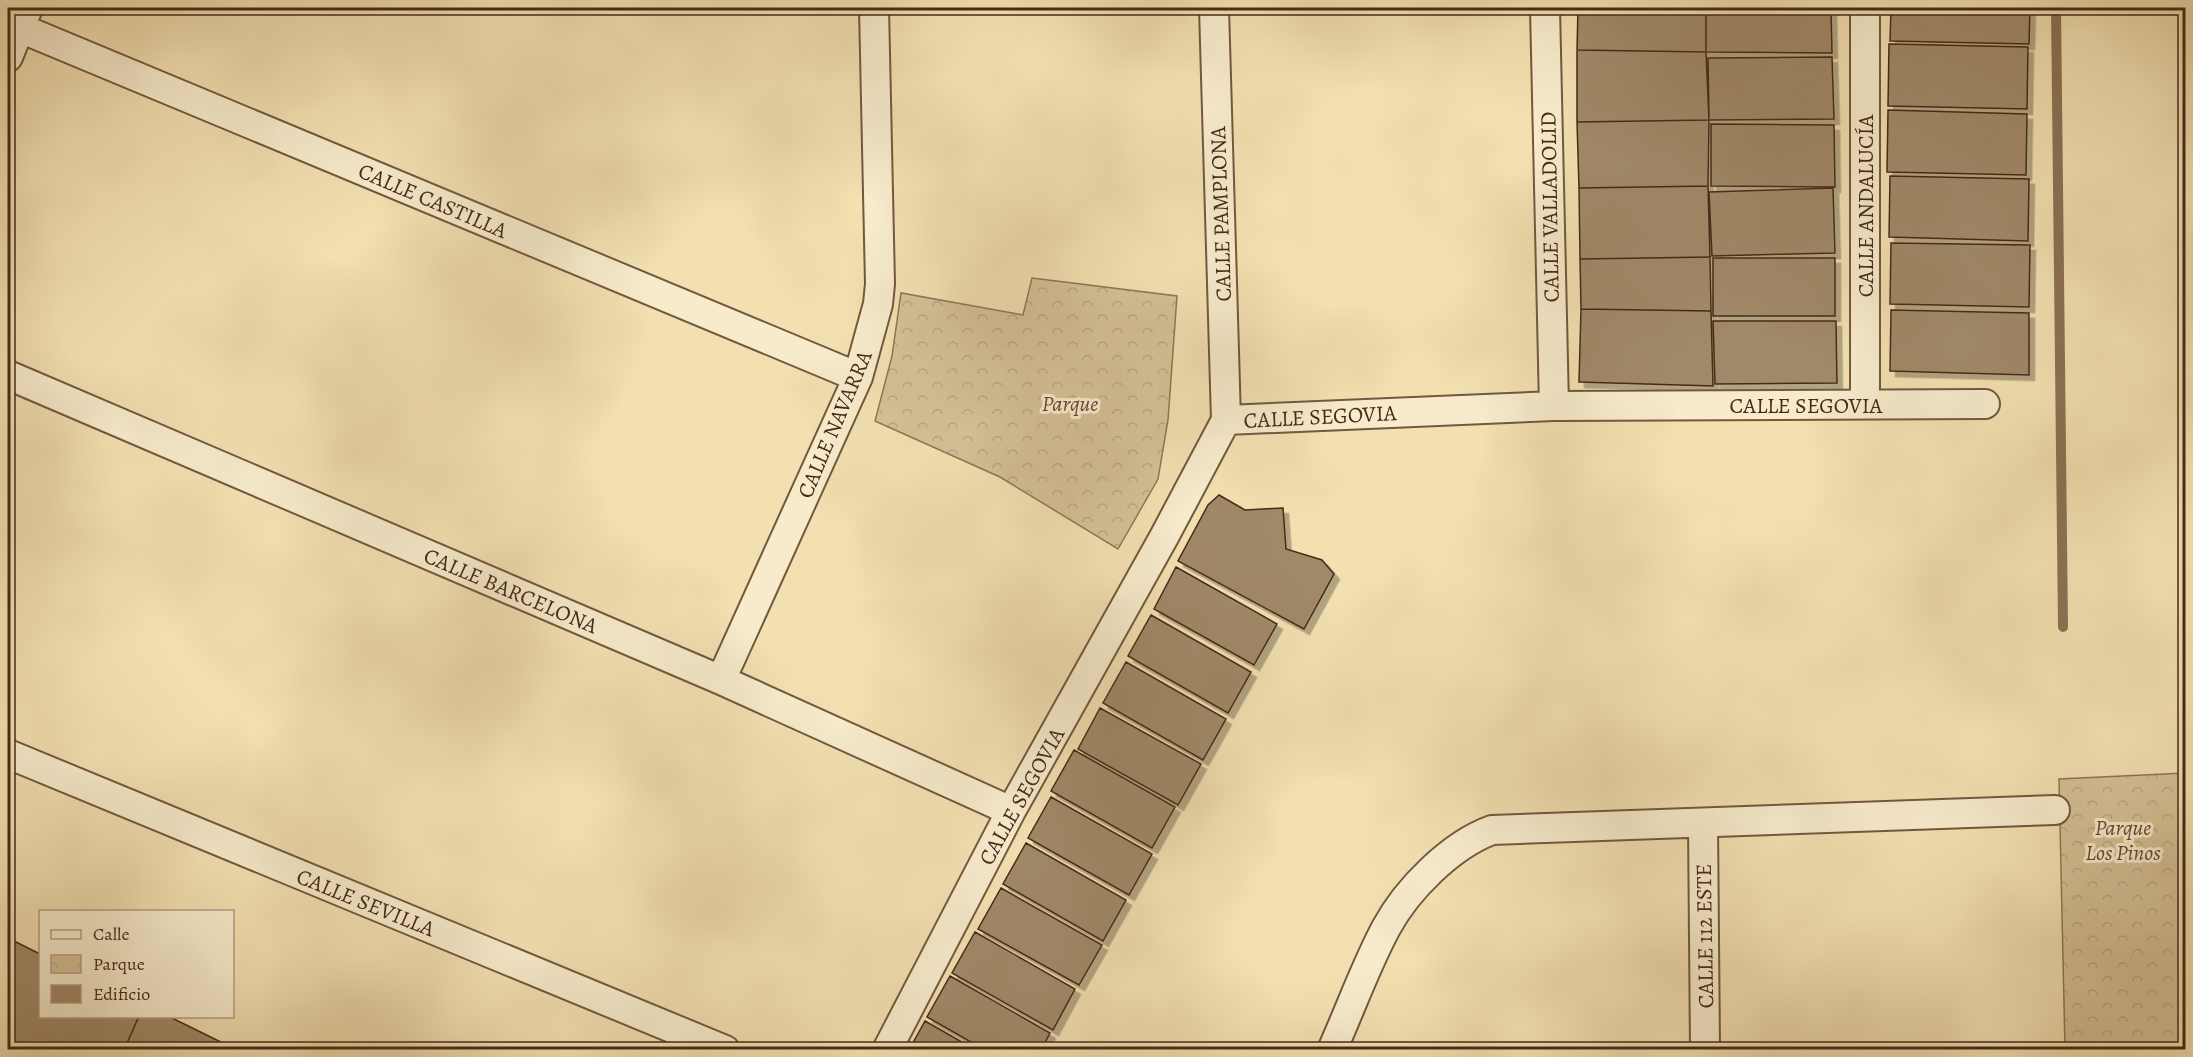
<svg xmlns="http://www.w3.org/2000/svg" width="2193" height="1057" font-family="Alegreya,serif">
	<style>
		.park { fill: url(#park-crowns); stroke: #8e7658; stroke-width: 1.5 }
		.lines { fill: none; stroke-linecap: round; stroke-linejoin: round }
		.stream { stroke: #8b7255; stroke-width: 10 }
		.building { fill: #a08968; stroke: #472a19; stroke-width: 1.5; filter: url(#shadow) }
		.minor-casing { stroke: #72583f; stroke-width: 32 }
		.minor { stroke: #f7ebcc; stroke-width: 28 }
		.labels { text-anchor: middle; stroke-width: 6; stroke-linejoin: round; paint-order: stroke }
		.street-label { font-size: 22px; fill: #472a19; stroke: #f7ebcc }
		.park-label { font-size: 22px; font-style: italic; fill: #634832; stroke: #f7ebcc }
	</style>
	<defs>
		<pattern id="park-crowns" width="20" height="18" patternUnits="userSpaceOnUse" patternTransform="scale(1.5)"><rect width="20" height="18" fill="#d5c197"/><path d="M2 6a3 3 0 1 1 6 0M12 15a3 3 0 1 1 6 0" fill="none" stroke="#b8a682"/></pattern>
		<filter id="shadow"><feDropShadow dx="5.5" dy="5.5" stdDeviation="0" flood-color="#0004"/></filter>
	</defs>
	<rect width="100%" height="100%" fill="#f2e0b1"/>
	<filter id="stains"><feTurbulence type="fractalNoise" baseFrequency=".00333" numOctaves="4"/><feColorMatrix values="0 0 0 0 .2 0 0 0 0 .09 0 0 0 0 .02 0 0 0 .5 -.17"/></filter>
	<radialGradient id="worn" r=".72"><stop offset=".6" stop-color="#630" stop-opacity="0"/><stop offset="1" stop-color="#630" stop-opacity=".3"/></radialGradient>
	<!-- park -->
	<path class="park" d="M 1032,278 L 1177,296 L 1168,420 L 1158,479 L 1118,549 L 1000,477 L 875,421 L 892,356 L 901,293 L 1023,315 Z
		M 2185,773 L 2185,1049 L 2065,1049 L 2059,779 Z"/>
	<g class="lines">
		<!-- stream -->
		<path class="stream" d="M 2056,8 L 2063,627"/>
	</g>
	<!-- building -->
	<path class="building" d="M 1578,8 L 1706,8 L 1706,52 L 1577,50 Z
		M 1706,8 L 1831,8 L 1832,53 L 1706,52 Z
		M 1891,8 L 2030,8 L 2029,44 L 1890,41 Z
		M 1889,44 L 2028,47 L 2027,109 L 1888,106 Z
		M 1577,50 L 1706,52 L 1709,120 L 1577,122 Z
		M 1832,57 L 1834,119 L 1709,120 L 1708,58 Z
		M 1888,110 L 2027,114 L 2026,175 L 1887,172 Z
		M 1709,120 L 1708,186 L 1579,188 L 1577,122 Z
		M 1711,124 L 1834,125 L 1835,187 L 1711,186 Z
		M 1890,176 L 2029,179 L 2028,241 L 1889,237 Z
		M 1708,186 L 1710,257 L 1580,259 L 1579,188 Z
		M 1833,188 L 1835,253 L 1712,256 L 1709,192 Z
		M 1891,243 L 2030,245 L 2029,307 L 1890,304 Z
		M 1710,257 L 1711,311 L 1581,309 L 1580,259 Z
		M 1713,258 L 1835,258 L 1835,316 L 1713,316 Z
		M 1581,309 L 1711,311 L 1713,386 L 1579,382 Z
		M 1891,310 L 2029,313 L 2029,375 L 1890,371 Z
		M 1713,321 L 1836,321 L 1837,383 L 1715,384 Z
		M 1219,495 L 1245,510 L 1283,508 L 1286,549 L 1322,560 L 1334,574 L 1304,629 L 1178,561 L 1208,505 Z
		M 1176,567 L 1277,624 L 1254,665 L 1154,609 Z
		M 1151,615 L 1251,672 L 1228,713 L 1128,656 Z
		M 1126,662 L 1226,719 L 1203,760 L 1103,703 Z
		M 1100,708 L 1201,764 L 1178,805 L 1078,749 Z
		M 1074,750 L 1175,807 L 1152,848 L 1051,791 Z
		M 1051,797 L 1152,854 L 1129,895 L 1028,838 Z
		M 1026,843 L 1126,900 L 1103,941 L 1003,884 Z
		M 1001,888 L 1102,945 L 1079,985 L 978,929 Z
		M 975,932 L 1075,989 L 1053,1030 L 952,973 Z
		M 8,938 L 40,954 L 40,1016 L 139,1016 L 124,1050 L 8,1050 Z
		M 950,976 L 1050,1033 L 1041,1050 L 985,1050 L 927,1017 Z
		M 139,1016 L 168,1016 L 237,1050 L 124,1050 Z
		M 925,1021 L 976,1050 L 909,1050 Z"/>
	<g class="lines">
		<!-- minor casing -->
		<g class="minor-casing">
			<path id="minor" d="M 1545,8 L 1554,406
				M 1865,8 L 1865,404
				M 8,23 L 858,377
				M 8,57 L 28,8
				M 8,375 L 721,680 L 1011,811
				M 1226,420 L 1554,406 L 1985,404
				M 721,680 L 858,377 L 878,304 L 880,284 L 874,8
				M 8,754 L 725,1050
				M 1703,823 L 1705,1050
				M 887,1050 L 1011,811 L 1164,537 L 1226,420 L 1214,8
				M 1332,1050 C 1350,1010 1366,965 1386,928 C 1407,889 1451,845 1492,830 L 2055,810"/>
		</g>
		<!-- minor -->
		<use href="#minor" class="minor"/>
	</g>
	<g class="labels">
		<!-- street labels -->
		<g class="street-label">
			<text transform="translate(433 200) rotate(23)" y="8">CALLE CASTILLA</text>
			<text transform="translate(1865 206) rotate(-90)" y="8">CALLE ANDALUCÍA</text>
			<text transform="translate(1549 207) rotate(-91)" y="8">CALLE VALLADOLID</text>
			<text transform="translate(1220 214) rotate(-92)" y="8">CALLE PAMPLONA</text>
			<text x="1806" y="413">CALLE SEGOVIA</text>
			<text transform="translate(1320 416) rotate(-3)" y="8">CALLE SEGOVIA</text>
			<text transform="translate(834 424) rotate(-67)" y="8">CALLE NAVARRA</text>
			<text transform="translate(511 590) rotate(23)" y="8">CALLE BARCELONA</text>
			<text transform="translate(1021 796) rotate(-61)" y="8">CALLE SEGOVIA</text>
			<text transform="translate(366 902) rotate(22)" y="8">CALLE SEVILLA</text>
			<text transform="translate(1704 936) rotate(-91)" y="8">CALLE 112 ESTE</text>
		</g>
		<!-- park labels -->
		<g class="park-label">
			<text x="1070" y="411">Parque</text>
			<text x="2123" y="835">Parque<tspan x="2123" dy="25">Los Pinos</tspan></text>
		</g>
	</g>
	<!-- margin -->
	<rect width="2193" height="1057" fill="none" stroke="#f2e0b1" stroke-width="30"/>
	<rect x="9" y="9" width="2175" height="1039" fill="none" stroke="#472a19" stroke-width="3"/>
	<rect x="15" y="15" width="2163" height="1027" fill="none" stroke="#472a19" stroke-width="1.5"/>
	<!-- legend -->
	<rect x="39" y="910" width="195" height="108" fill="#f7ebcc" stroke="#b19e84" stroke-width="1.5"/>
	<rect x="51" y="930" width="30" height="9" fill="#f7ebcc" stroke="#b19e84" stroke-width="1.5"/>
	<text x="93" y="940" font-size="18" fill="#472a19">Calle</text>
	<rect x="51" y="955" width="30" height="18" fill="url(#park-crowns)" stroke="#b19e84" stroke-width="1.5"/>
	<text x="93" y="970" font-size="18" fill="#472a19">Parque</text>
	<rect x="51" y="985" width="30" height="18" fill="#a08968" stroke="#b19e84" stroke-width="1.5"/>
	<text x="93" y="1000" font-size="18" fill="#472a19">Edificio</text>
	<rect width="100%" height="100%" filter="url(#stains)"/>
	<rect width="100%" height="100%" fill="url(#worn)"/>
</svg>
